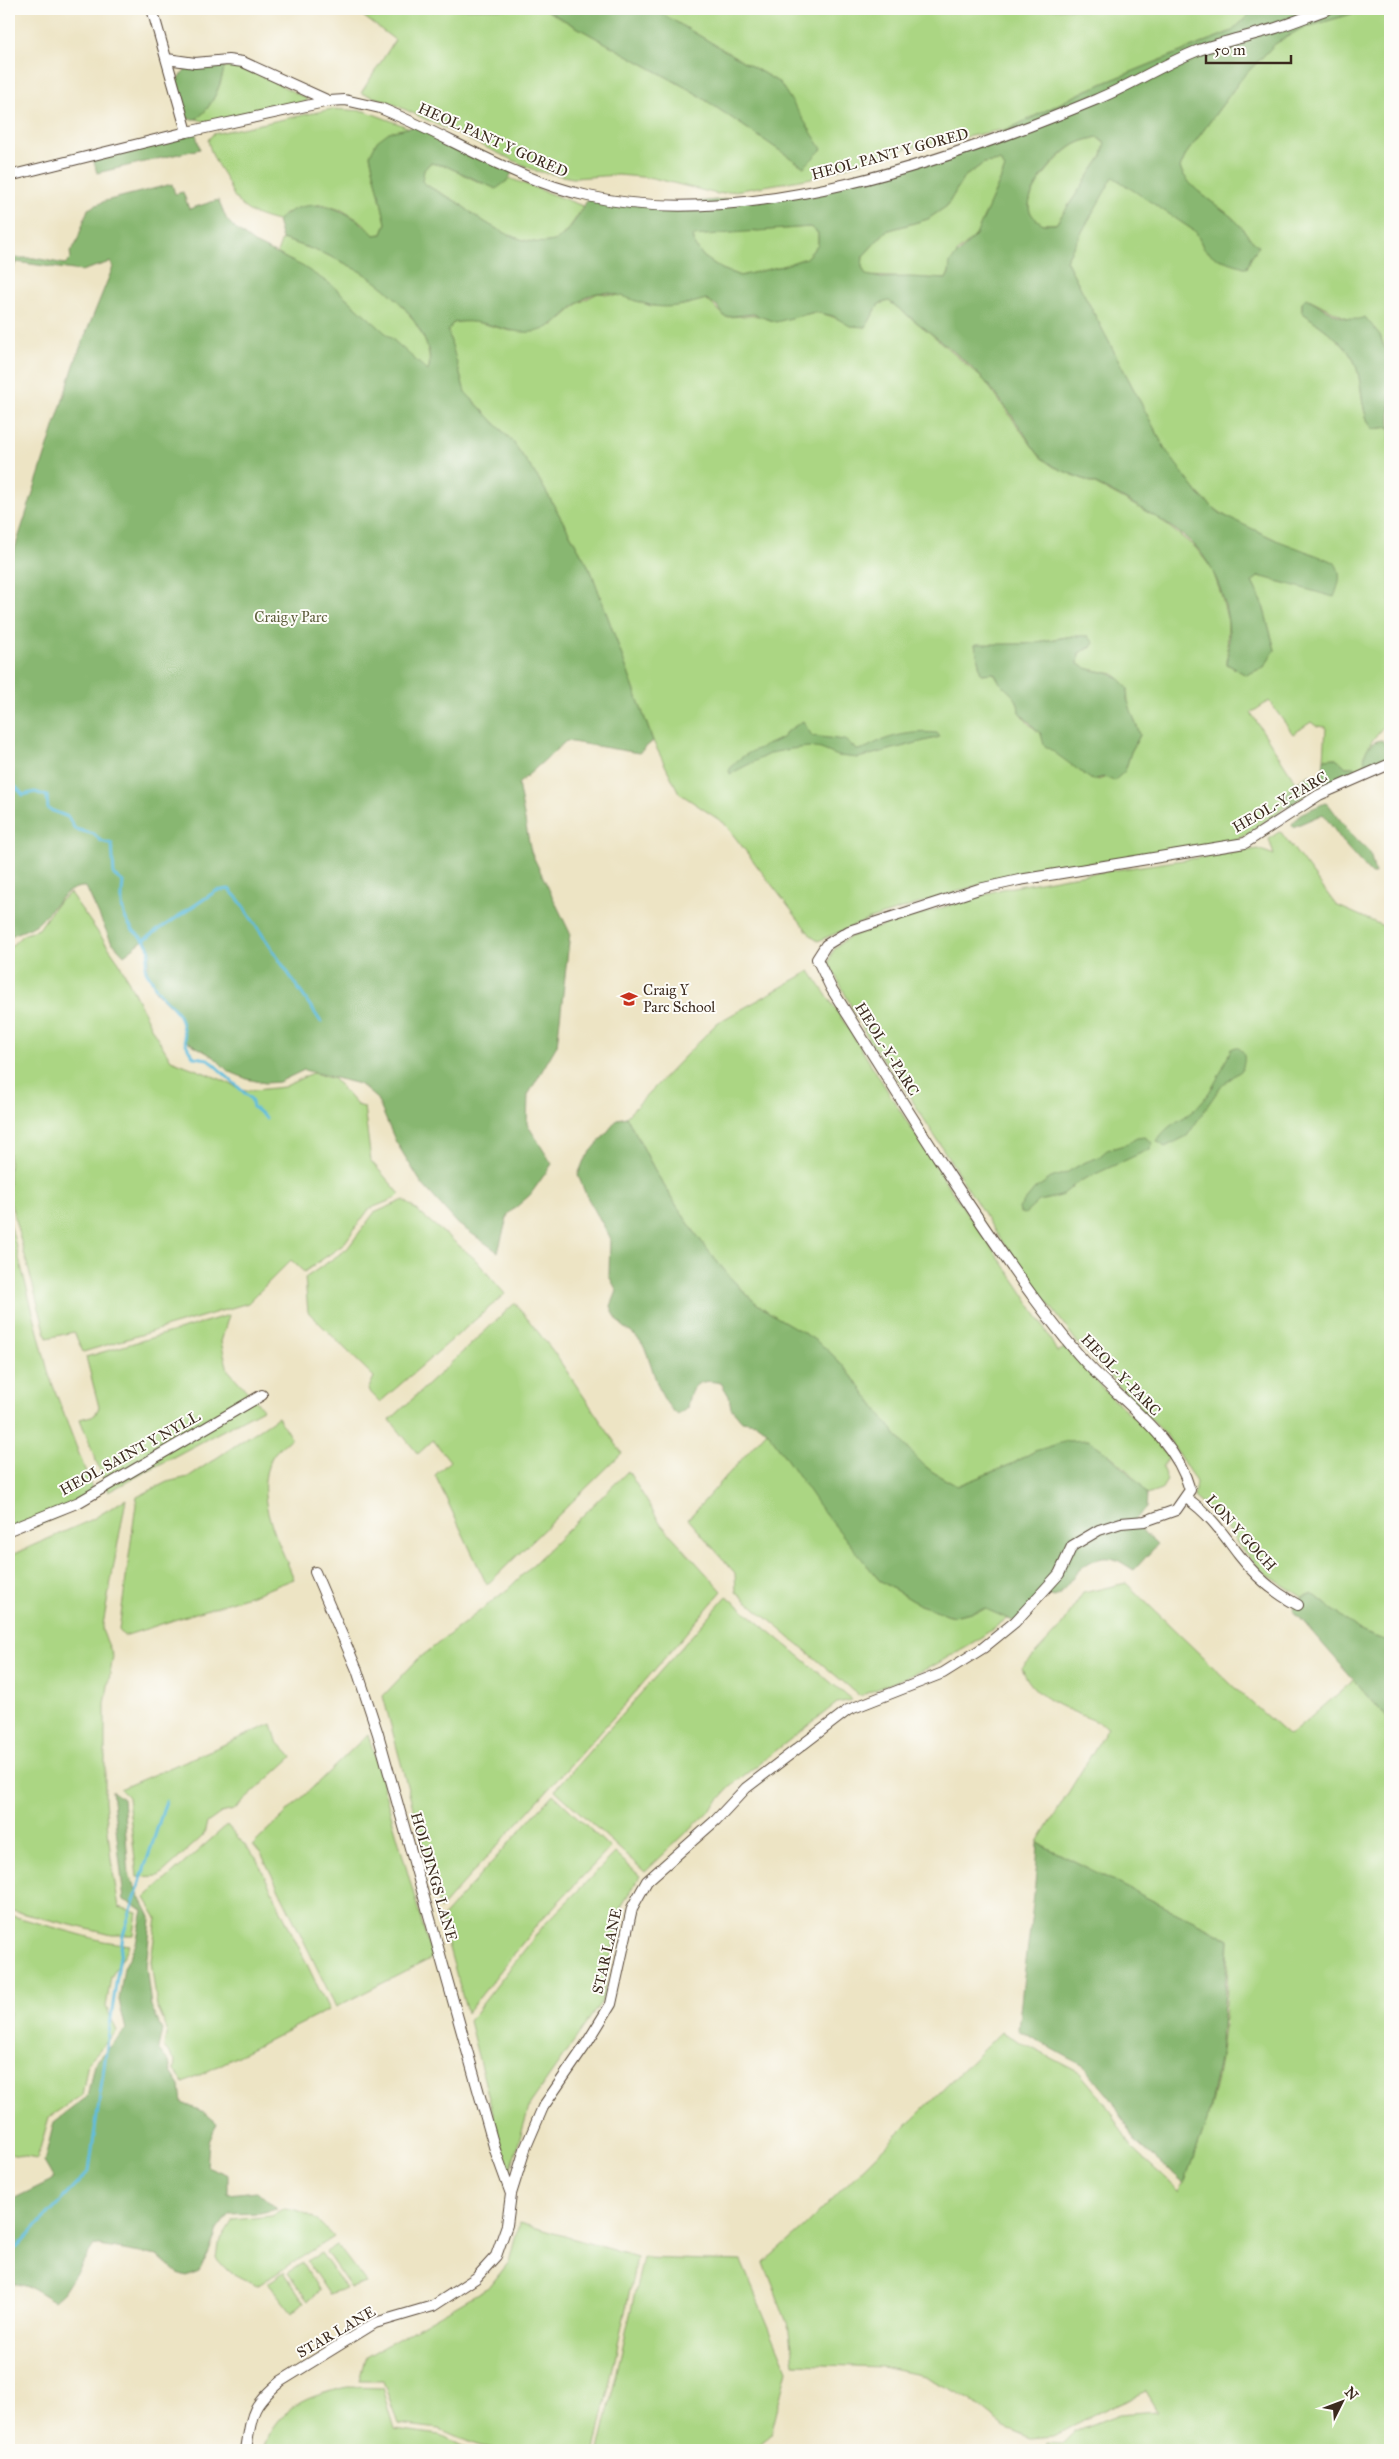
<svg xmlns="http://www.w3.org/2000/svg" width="1399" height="2459" font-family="'IM FELL Great Primer',serif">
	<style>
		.green { fill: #abd683; stroke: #738050; fill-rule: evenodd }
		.forest { fill: #88b771; stroke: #627048; fill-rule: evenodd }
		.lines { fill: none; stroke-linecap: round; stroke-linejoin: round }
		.stream { stroke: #60bdde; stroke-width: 3 }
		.street-casing { stroke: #564637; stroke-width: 12 }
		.street { stroke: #fff; stroke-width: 10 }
		.labels { text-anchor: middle; stroke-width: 4; stroke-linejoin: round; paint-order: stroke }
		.street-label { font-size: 15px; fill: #3b2a1e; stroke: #fdfcf7 }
		.park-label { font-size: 15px; fill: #5d5e3c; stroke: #fdfcf7 }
		.poi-label { font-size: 15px; fill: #3b2a1e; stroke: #fdfcf7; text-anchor: start }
	</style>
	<rect width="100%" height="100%" fill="#fdfcf7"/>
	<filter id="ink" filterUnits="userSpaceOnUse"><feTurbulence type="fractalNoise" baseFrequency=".02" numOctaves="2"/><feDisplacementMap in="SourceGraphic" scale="10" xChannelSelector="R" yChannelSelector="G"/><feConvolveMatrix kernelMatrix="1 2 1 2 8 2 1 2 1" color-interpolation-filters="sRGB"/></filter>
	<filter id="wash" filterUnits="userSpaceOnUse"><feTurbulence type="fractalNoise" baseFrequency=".0096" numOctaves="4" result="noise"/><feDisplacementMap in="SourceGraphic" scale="20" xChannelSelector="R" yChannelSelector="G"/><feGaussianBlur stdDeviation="1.12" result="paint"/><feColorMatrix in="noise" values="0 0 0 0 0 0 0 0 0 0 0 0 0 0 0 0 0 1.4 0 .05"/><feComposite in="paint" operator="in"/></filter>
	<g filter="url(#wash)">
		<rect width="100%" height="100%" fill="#ede4c4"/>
		<!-- green -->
		<path class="green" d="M 366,9 L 544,9 L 692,91 L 804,167 L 780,83 L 654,9 L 1255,9 L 1232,31 L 1087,90 L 1011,128 L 895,151 L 812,178 L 717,194 L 653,178 L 618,175 L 573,178 L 536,171 L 389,102 L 361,93 L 395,40 L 363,16 Z
			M 1368,9 L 1376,9 L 1390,16 L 1390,364 L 1380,335 L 1307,298 L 1302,303 L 1302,312 C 1319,326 1342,339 1353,359 C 1364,379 1359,414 1373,429 L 1390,427 L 1390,718 C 1380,732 1359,750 1366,768 L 1357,772 L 1354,767 L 1346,767 L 1336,758 L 1324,759 L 1326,727 L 1316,726 L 1311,722 L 1293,734 L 1269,701 L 1251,713 L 1297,784 L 1289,791 L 1283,803 L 1285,807 L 1248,834 L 1228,843 L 1056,868 L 988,882 L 870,919 L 818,941 L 812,937 L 724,823 L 679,793 L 653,741 L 591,571 L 540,481 L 513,442 L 465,392 L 447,331 L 453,323 L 469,320 L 511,331 L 554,325 L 579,303 L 598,293 L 621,296 L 651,306 L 683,305 L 706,299 L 726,317 C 749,315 772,316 795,316 C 803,316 810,312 818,313 C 837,316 846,325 866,327 L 879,304 L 889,301 L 929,332 L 985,381 L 1040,457 L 1054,467 L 1097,485 L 1158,518 L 1196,548 L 1212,569 L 1221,594 L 1228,622 L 1227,664 L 1246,675 L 1264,667 L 1275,650 L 1262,602 L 1252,582 L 1259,576 L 1289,583 L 1276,540 C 1259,531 1237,524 1221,513 C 1197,497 1181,472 1165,449 L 1066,260 L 1113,176 L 1196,232 L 1204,249 L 1247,268 L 1251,257 L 1259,246 C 1248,239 1245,230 1236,221 C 1218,204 1190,191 1180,168 L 1186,154 L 1242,78 L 1275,44 L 1300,29 ZM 1073,636 L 1092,647 L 1079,653 L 1078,664 L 1084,668 L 1114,674 L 1128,689 C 1125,707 1136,718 1140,735 L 1131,752 L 1125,771 L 1098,780 L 1029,724 L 1019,712 L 1019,701 L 1013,692 L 1003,686 L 994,673 L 981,674 L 975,645 L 1026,644 Z
			M 224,67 C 248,65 284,88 306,98 L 307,102 L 211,123 L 196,119 C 211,110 222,84 224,67 Z
			M 332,109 L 365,111 L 410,128 L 389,132 L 370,155 L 386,223 L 382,234 L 374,235 L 363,223 L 342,210 L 322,204 L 285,213 L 277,221 C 261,217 243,212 234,196 C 230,189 228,182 224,175 C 216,163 211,155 208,140 L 213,134 Z
			M 1097,137 L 1105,144 L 1102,156 L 1056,224 L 1043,224 C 1037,220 1029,215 1029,206 C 1030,186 1061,151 1078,143 C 1084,140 1091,139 1097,137 Z
			M 1000,161 L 1005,168 L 1002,176 L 976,236 L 958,251 L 946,279 L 866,276 L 862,267 L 863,256 L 886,231 L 928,219 L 947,206 L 964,177 L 984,163 Z
			M 430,163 L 446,166 L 481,183 L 507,181 L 509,178 L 583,206 C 578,216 564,238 553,241 C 528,249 495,229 474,215 C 467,210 460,203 452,199 C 442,193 432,190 422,181 L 424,170 Z
			M 810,227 L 818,233 L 818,245 L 806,258 L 783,266 L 740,276 L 722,269 L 704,257 L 695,246 L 693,235 Z
			M 282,239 C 337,256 392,279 420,331 C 427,343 432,358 428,372 L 333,286 L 277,253 Z
			M 1280,831 L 1336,905 L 1390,929 L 1390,1642 L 1358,1630 L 1312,1593 L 1302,1597 L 1266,1574 L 1243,1551 L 1222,1522 L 1194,1497 L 1196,1482 L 1167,1436 L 1080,1346 L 996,1233 L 905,1089 L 869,1040 L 829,963 C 831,947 843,940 857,934 L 1002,889 L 1067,877 L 1258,849 L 1274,855 L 1269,839 Z
			M 70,893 L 119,962 L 152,1029 L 171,1060 L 220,1079 L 245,1091 L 284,1087 L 312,1073 L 334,1079 L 357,1105 L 364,1107 L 371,1161 L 400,1194 L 396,1198 L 369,1209 L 343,1245 L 304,1272 L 291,1260 L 248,1303 L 83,1352 L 74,1332 L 47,1338 L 9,1197 L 9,948 L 23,935 L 39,929 L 57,903 Z
			M 810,971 C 859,1042 902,1116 949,1187 C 986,1242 1028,1293 1057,1352 L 1065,1348 L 1111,1397 L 1135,1418 L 1169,1457 L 1162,1467 L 1167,1480 L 1161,1490 L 1147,1495 C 1133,1472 1110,1454 1088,1440 L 1035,1451 L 1012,1464 L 957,1486 C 947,1480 934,1474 925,1466 C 890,1434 868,1392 836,1358 C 808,1329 772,1321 744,1292 C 710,1257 682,1216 657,1174 C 646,1155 638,1135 626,1117 L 717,1023 Z
			M 404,1200 L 474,1258 L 505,1294 L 380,1402 L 368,1390 L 374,1377 L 308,1312 L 305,1278 L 347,1249 L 374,1213 Z
			M 9,1219 L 49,1375 L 95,1496 L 71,1511 L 9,1538 Z
			M 515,1303 L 553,1351 L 622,1453 L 487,1585 L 435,1475 L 450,1461 L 433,1440 L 418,1454 L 390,1420 Z
			M 229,1315 L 221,1342 L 228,1370 L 263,1409 L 108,1492 L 80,1419 L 95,1415 L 99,1407 L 86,1357 Z
			M 278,1417 L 291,1438 C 285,1444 276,1450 272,1457 C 251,1496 280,1543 294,1579 L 255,1594 L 124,1636 L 119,1630 L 137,1497 L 167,1482 L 188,1477 Z
			M 767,1431 L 820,1506 L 879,1580 L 920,1605 L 953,1616 L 986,1609 L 1008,1618 L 977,1640 L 933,1666 L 860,1696 L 736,1592 L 735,1573 L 688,1519 Z
			M 628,1471 L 661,1524 L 722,1591 L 620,1710 L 440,1909 L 383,1696 L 418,1659 L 508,1589 Z
			M 126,1499 L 102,1630 L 113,1656 L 105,1704 L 105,1801 L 111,1860 L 119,1907 L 137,1912 L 134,1935 L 112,1935 L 9,1910 L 9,1556 L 91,1520 Z
			M 1126,1583 L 1237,1690 L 1289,1736 L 1354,1680 L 1390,1721 L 1390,2450 L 1045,2450 L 1047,2443 L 1062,2444 L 1075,2431 L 1119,2414 L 1158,2411 L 1146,2391 L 1093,2415 L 1054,2436 L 1032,2438 L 1005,2427 L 971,2400 L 924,2376 L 882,2367 L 794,2364 L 790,2331 L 764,2262 L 802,2229 L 1001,2032 L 1080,2073 L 1105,2103 L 1131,2147 L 1179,2191 L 1184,2184 C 1191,2163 1200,2143 1206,2122 C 1224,2064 1227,1999 1229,1939 L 1038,1843 L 1108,1727 C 1078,1711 1034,1704 1022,1668 L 1061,1626 L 1083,1593 Z
			M 727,1596 L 852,1700 L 837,1703 L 733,1784 L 708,1812 L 645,1872 L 555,1790 Z
			M 272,1724 L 277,1741 L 292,1757 L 234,1810 L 221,1813 L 207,1823 L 203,1836 L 159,1876 L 137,1877 L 128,1797 L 120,1789 Z
			M 368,1734 L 432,1958 L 336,2007 L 262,1855 L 253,1845 Z
			M 553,1794 L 610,1848 L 540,1921 L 467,2013 L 441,1919 Z
			M 227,1825 L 256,1858 L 329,2010 L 184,2083 L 174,2071 L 175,2060 L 164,2047 L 167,2029 L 157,2006 L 151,1961 L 157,1918 L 145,1898 Z
			M 615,1853 L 640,1876 L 621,1907 L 602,2001 L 530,2104 L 510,2172 L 502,2149 L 469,2021 L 544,1925 Z
			M 9,1915 L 103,1941 L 130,1945 L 111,1977 L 106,2007 L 117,2031 L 88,2062 L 82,2095 L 49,2117 L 37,2159 L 9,2154 Z
			M 285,2208 C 309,2211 317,2219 333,2237 L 257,2286 L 228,2271 L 216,2258 L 218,2244 L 233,2220 L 272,2216 Z
			M 519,2223 L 637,2257 L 595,2450 L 505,2450 L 479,2446 L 440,2429 L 398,2424 L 383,2381 L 359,2381 L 365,2358 L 490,2286 L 509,2262 Z
			M 337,2245 L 366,2283 L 351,2288 L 326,2252 Z
			M 321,2253 L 346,2288 L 329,2294 L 307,2261 Z
			M 643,2258 L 741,2261 L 787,2370 L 771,2435 L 761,2443 L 758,2450 L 599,2450 Z
			M 302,2263 L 320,2291 L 308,2300 L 288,2273 Z
			M 284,2272 L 304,2302 L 292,2313 L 268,2283 Z
			M 348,2387 L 382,2388 L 394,2429 L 440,2435 L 470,2450 L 262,2450 C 280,2406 304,2397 348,2387 Z"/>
		<!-- forest -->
		<path class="forest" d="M 544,9 L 654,9 L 780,83 L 822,149 L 804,167 L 692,91 Z
			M 1255,9 L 1368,9 L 1300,29 L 1275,44 L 1242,78 L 1186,154 L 1180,168 C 1190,191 1218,204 1236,221 C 1245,230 1248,239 1259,246 L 1251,257 L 1247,268 L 1216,258 L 1204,249 L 1196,232 L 1113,177 L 1066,260 L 1165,449 L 1199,495 L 1221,514 L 1276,540 L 1334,562 C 1343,574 1339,584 1334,597 L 1259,576 L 1252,582 L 1262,602 L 1275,650 L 1264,667 L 1246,675 L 1227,664 C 1234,625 1223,579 1198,549 C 1180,528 1122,497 1096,484 C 1078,476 1057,471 1042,458 C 1035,451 1029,441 1024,433 C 1012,416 999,397 985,381 C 959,353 920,325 889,301 L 879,304 L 866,327 L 850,326 L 833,316 L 815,312 L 776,322 L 753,314 L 725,317 L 717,306 L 706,299 C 689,304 668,310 650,305 C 634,302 614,290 597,293 C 572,299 560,330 532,332 C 504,334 484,317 453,323 L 448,331 L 465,392 L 513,442 L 540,481 L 591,571 L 653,741 L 639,753 L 566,741 L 518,784 L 531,852 L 570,933 L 557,1045 L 528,1095 L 527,1124 L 552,1164 L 530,1195 L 508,1214 L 498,1252 L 458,1224 L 422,1184 L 396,1142 L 377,1099 L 359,1084 L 304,1070 L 279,1082 L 265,1083 L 247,1079 L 228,1071 L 214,1057 L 185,1040 L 179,1014 L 156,992 L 147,970 L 151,951 L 145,939 L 124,955 L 111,941 L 86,887 C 64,885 52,911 37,924 C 29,930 17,932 9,937 L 9,567 L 78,353 L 113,267 L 110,262 L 81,271 L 16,262 L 12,272 L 9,271 L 14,258 L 34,258 L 65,264 L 71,258 L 70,252 L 76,244 L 88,209 L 105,201 L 172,184 L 175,194 L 183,192 L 189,209 L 218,200 L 227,220 L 237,230 L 254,243 L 302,266 L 333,286 L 428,371 C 433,358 427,343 420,331 C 392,279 336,256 282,239 L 277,221 C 307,192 348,207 374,235 L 382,234 L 386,223 L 370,155 L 377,141 L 389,132 L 421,125 L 514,170 L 507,181 L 496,189 L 446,166 L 430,163 L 424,170 L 422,181 C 432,190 441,193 452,199 C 460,203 467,210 474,215 C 495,229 527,248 553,241 C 567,238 582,209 589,197 L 660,205 L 795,193 L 931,160 L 1011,128 L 1087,90 L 1232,31 ZM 1097,137 L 1105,143 L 1102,156 L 1056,224 L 1043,224 C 1037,220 1029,215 1029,206 C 1030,185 1060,151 1078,143 C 1084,140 1091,139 1097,137 ZM 1000,161 L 1005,168 L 1002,176 L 976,235 L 950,262 L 949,273 L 946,279 L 910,277 L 881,278 L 866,275 L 862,267 L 863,256 L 886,231 L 928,219 L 947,206 L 964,177 L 984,163 ZM 810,227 L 818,233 L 818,245 L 806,258 L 782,266 L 740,276 L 722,269 L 704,257 L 695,246 L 693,236 Z
			M 222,64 L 224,67 C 222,83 211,110 196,119 L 187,119 L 174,85 C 188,60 195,66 222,64 Z
			M 195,131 L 200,149 L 97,173 L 92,155 Z
			M 1306,298 C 1323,306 1346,326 1365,317 L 1380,335 L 1390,364 L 1390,427 L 1373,429 C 1359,414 1364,379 1353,359 C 1342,339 1319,326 1302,312 L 1302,302 Z
			M 1073,636 L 1088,636 L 1094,643 L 1091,647 L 1079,653 L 1078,664 C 1097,676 1114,666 1128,689 L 1127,699 L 1140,735 L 1131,752 L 1125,771 L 1114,781 L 1104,777 L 1092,780 L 1044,745 L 1041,734 L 1019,712 C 1018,697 1013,696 1003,686 C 999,683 997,677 994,673 L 981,674 L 975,644 L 1026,644 Z
			M 803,721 L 812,736 L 845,740 L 857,750 C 867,749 873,743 883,740 C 899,734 919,731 937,733 L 940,737 L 858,758 L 838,756 L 821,749 L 809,747 L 791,749 L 771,753 L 730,774 L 729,771 C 737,753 767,747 783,737 L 786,732 Z
			M 1382,740 L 1390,751 L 1388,758 L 1371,769 L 1366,768 C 1361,755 1368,741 1382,740 Z
			M 1336,758 L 1346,767 L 1354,767 L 1357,772 L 1338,780 L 1321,783 L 1290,806 L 1285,807 L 1283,801 L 1291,787 L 1309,775 L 1322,777 L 1324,759 Z
			M 1325,803 L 1329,805 L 1350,833 L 1370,852 L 1375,874 L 1371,874 L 1346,846 L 1323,814 L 1293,827 L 1292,824 L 1302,813 Z
			M 1236,1047 C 1247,1051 1245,1060 1242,1070 L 1221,1086 L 1187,1136 L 1165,1147 L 1157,1141 C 1169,1121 1184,1121 1198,1106 C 1214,1089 1222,1070 1231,1049 Z
			M 626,1117 C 638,1135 646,1155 657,1174 C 682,1216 710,1257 744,1292 C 772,1321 809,1329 836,1358 C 868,1392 890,1434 925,1466 C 934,1474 947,1480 957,1486 L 1012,1464 L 1035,1451 L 1067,1441 L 1088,1440 L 1106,1452 L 1140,1484 L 1147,1495 L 1146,1508 L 1133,1522 L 1157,1545 L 1134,1570 C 1128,1567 1122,1562 1117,1560 C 1091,1550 1071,1577 1060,1595 L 1054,1597 L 1042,1593 L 1015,1622 L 986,1609 L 953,1616 L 920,1605 L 879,1580 L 819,1506 L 767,1431 L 756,1423 L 742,1421 L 731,1408 L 729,1396 L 721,1383 C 698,1378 690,1385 687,1408 L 678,1415 C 657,1399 655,1371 645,1349 C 640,1336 626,1331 618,1321 C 615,1317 613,1311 611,1306 L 617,1291 L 609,1276 L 610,1237 L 586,1195 L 578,1175 L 584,1160 L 618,1119 Z
			M 1145,1137 L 1153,1143 L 1150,1149 L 1078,1182 L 1061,1196 L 1039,1201 L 1025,1214 L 1020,1213 L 1019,1208 L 1035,1189 L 1051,1178 L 1066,1173 L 1083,1163 L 1099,1157 L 1107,1150 L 1124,1145 L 1137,1138 Z
			M 1312,1593 L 1358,1630 L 1390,1642 L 1390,1721 L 1293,1610 L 1294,1602 Z
			M 112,1791 L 123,1799 L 129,1875 L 151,1919 L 146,1966 L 151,2006 L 162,2030 L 158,2049 L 169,2062 L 171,2072 L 180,2086 L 182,2103 L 204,2112 L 217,2123 L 209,2142 L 207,2166 L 228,2175 L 228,2194 L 257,2191 L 277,2209 L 260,2213 L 229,2214 L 217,2230 L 209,2252 L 199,2271 L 187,2276 L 177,2273 L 158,2256 L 94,2245 L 63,2293 L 54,2301 L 32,2288 L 9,2282 L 9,2201 L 54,2179 L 44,2162 L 54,2122 L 87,2097 L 94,2064 L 126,2030 L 119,2000 L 124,1968 L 136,1944 L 143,1910 L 124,1900 Z
			M 1038,1843 L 1229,1939 L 1220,2055 L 1207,2121 L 1184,2184 L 1134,2140 L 1112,2100 L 1084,2066 L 1018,2030 C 1024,1967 1035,1906 1038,1843 Z"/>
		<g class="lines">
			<!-- stream -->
			<path class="stream" d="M 9,784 L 13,784 L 23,795 L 35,792 L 47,796 L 48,809 L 68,817 L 75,829 L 94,834 L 101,841 L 112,844 L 114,875 L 123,882 C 121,900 120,915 133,930 C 142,939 145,938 150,951 L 145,966 L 146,971 C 150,977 153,982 156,988 C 162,999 175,1005 180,1018 C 186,1034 181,1041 194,1057 L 208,1059 L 251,1099 L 253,1107 L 266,1118
				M 145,939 L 216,891 L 229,889 L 239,900 L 321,1022
				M 9,2255 L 89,2171 L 123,1935 L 166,1801"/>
		</g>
	</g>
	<g filter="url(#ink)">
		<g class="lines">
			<!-- street casing -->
			<g class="street-casing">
				<path id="street" d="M 152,9 L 187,132 L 329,101 L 345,100 L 380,108 C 449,136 515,180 588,196 C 745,232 951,160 1095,100 C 1130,86 1163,64 1199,50 C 1224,41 1251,36 1276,28 C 1294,22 1311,15 1328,9
					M 167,59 L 195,63 L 228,60 L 243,62 L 329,101
					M 9,176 L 187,132
					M 1186,1498 C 1209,1513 1223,1534 1239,1555 C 1255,1576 1275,1593 1298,1605
					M 9,1530 L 79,1502 L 262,1395
					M 315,1572 L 357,1670 L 378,1734 L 495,2150 L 511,2194
					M 246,2450 C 252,2413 251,2406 281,2381 L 375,2323 L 433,2306 L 476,2278 L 496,2256 L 507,2225 L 511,2194 L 525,2149 L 543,2107 L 587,2043 L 611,2004 L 632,1908 L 647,1881 L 716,1820 L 746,1788 L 848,1710 L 943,1673 L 983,1648 L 1015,1622 L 1059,1574 L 1072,1546 L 1099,1530 L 1121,1523 L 1145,1521 L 1176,1510 L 1190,1490 C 1176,1438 1124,1403 1089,1366 C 1069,1345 1051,1321 1034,1298 C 961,1198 897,1093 831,988 L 817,959 L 826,945 L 849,931 L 979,889 L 1019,880 L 1245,843 L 1319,795 L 1390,764"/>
			</g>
			<!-- street -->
			<use href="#street" class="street"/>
		</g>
	</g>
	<!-- icons -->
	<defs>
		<g id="school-bare" transform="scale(1.35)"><path d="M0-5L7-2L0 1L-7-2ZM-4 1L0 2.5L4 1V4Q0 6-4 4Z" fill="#c8321e" stroke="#fdfcf7" stroke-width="2.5" paint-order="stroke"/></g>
	</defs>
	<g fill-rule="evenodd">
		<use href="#school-bare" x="629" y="999"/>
	</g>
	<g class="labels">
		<!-- street labels -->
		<g class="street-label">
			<text transform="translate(493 140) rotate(24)" y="5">HEOL PANT Y GORED</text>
			<text transform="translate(890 154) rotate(-15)" y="5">HEOL PANT Y GORED</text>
			<text transform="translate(1280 802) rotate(-30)" y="5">HEOL-Y-PARC</text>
			<text transform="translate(887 1049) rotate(58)" y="5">HEOL-Y-PARC</text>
			<text transform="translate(1121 1375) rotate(46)" y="5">HEOL-Y-PARC</text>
			<text transform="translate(130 1453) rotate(-29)" y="5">HEOL SAINT Y NYLL</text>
			<text transform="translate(1241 1533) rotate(48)" y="5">LON Y GOCH</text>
			<text transform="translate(434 1877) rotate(74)" y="5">HOLDINGS LANE</text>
			<text transform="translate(607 1951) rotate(-77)" y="5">STAR LANE</text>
			<text transform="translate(336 2332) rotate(-30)" y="5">STAR LANE</text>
		</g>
		<!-- park labels -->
		<g class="park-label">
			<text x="291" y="622">Craig y Parc</text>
		</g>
		<!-- poi labels -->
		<g class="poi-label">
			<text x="643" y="995">Craig Y<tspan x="643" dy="17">Parc School</tspan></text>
		</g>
	</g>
	<!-- margin -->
	<rect width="1399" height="2459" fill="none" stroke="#fdfcf7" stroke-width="30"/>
	<!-- north arrow -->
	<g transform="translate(1342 2402) rotate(48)" stroke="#fdfcf7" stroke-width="4" paint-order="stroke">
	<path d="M0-4L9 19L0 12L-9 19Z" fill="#3b2a1e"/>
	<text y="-8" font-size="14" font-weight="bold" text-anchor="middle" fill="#3b2a1e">N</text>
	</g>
	<!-- scale -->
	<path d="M1206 55v8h85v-8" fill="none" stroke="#3b2a1e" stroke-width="2.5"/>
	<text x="1214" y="55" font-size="15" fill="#3b2a1e" stroke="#fdfcf7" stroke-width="4" paint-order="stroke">50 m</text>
</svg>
